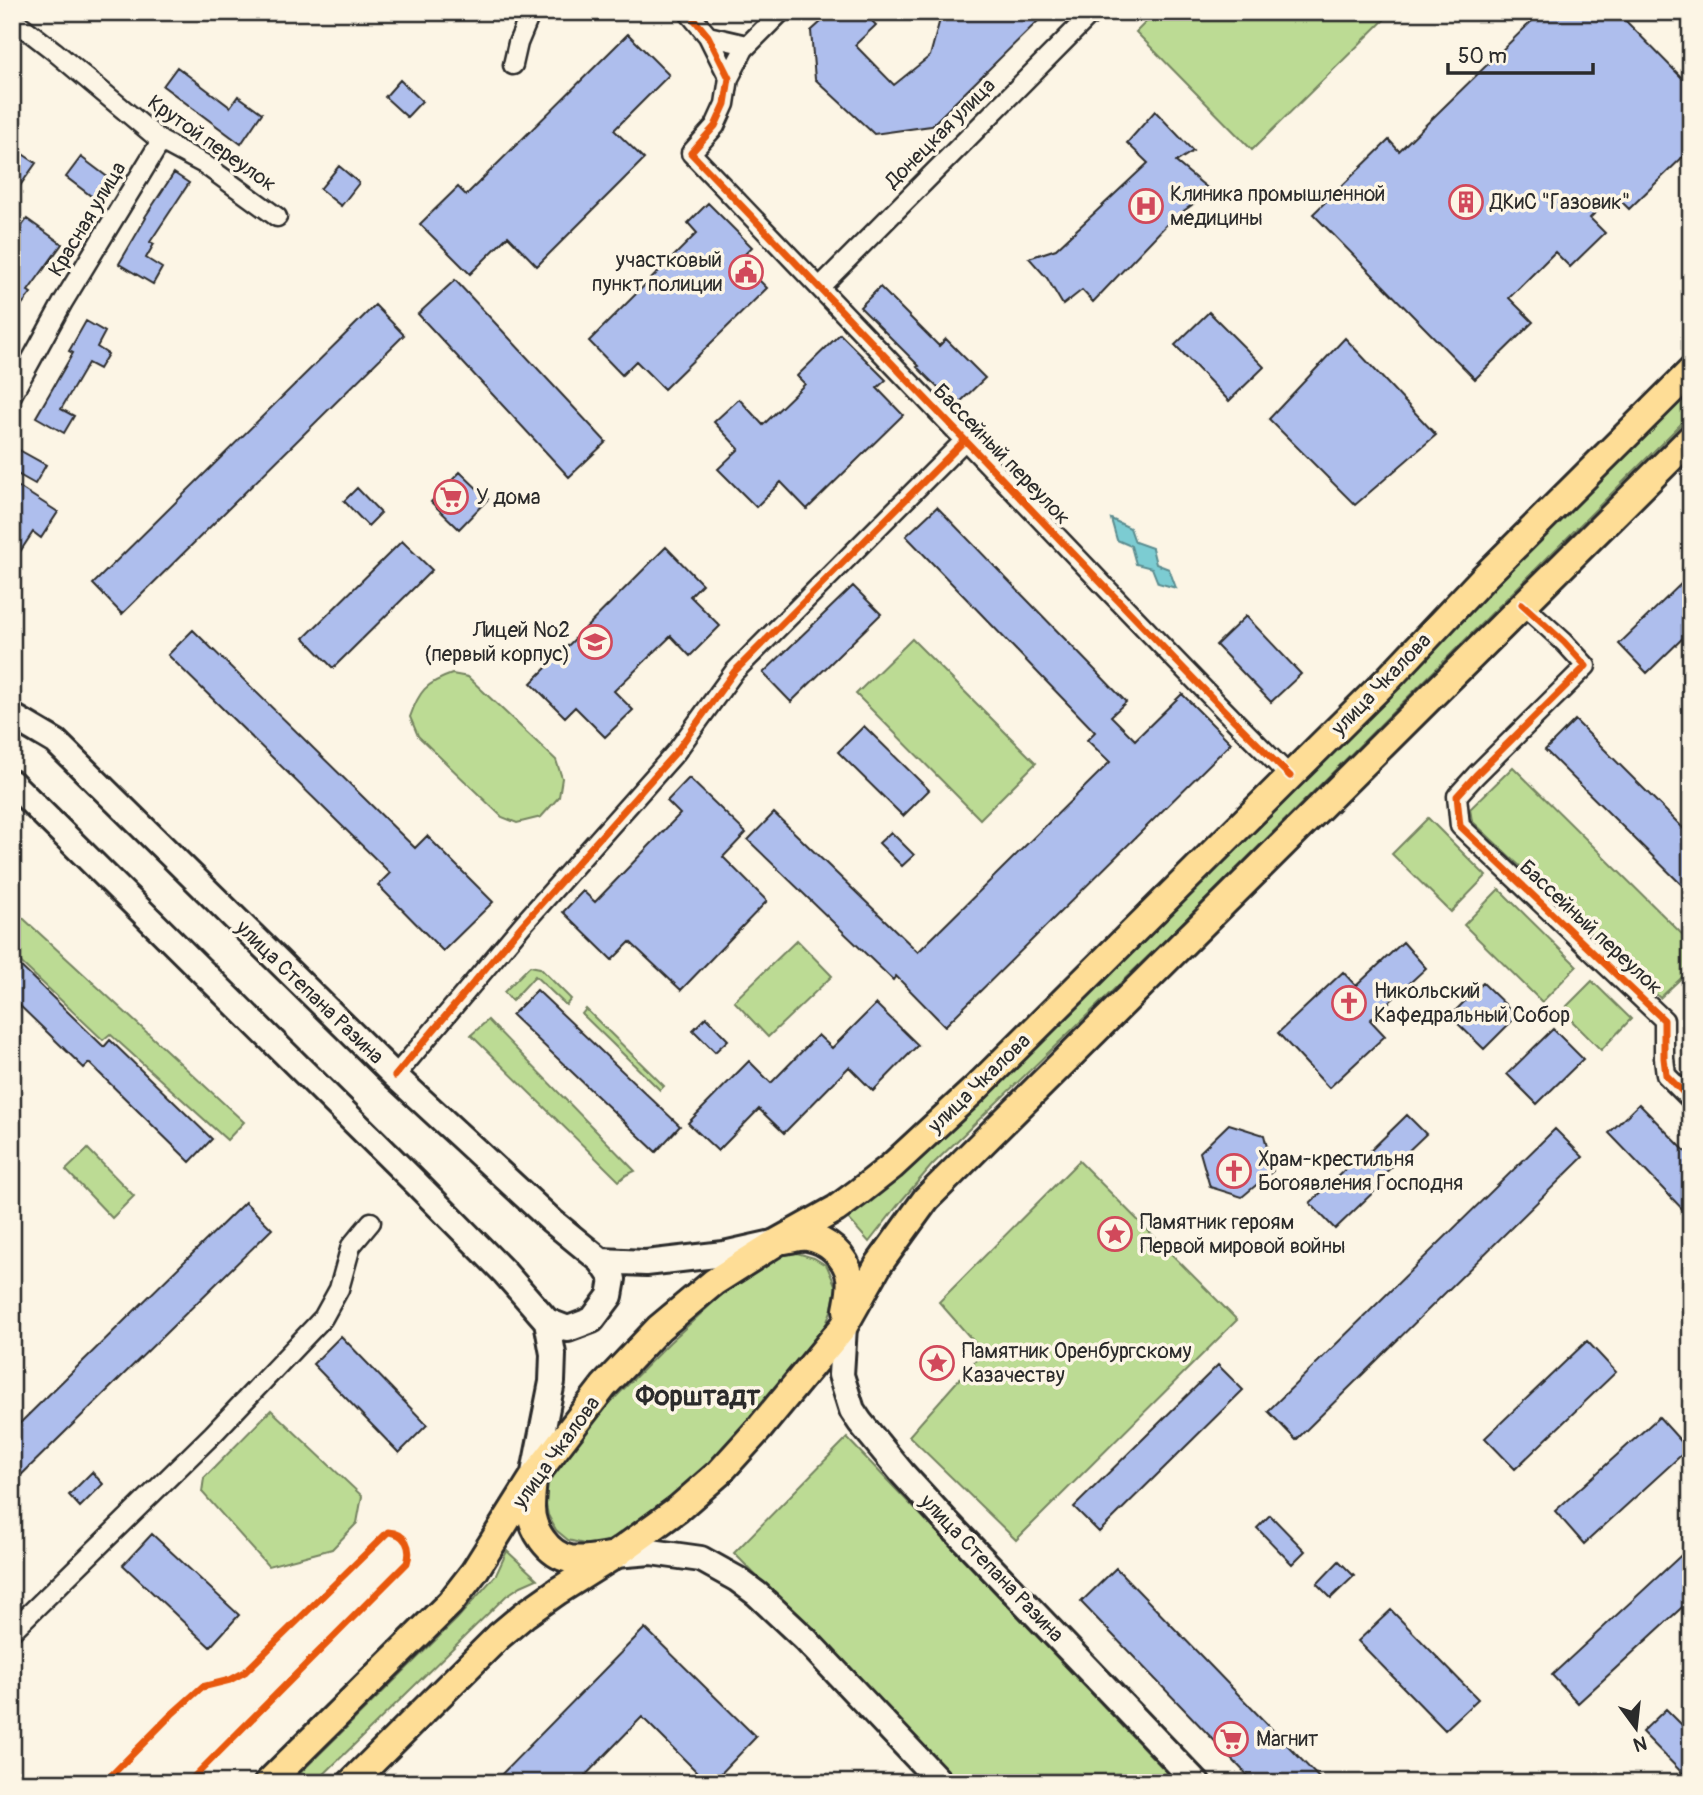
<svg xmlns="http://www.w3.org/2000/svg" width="1703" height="1795" font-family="Pangolin,sans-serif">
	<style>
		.green { fill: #bcdb94; stroke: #748360; stroke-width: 2 }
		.water { fill: #7bccd2; stroke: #5b8c8f; stroke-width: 2 }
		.building { fill: #aebeed; stroke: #2b2b2b; stroke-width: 2 }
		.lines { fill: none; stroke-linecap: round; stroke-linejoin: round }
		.street-casing { stroke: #2b2b2b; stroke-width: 23 }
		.secondary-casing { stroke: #2b2b2b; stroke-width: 30 }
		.primary-casing { stroke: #2b2b2b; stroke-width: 32 }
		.street { stroke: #fcf5e5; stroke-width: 18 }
		.secondary { stroke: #fcf5e5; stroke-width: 24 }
		.primary { stroke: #fedd96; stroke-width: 26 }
		.cycleway-casing { stroke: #fcf5e5; stroke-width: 11 }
		.cycleway { stroke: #e8590c; stroke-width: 7 }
		.labels { text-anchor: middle; stroke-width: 7; stroke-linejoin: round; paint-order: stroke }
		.street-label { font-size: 21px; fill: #2b2b2b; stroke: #fcf5e5 }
		.poi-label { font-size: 21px; fill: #2b2b2b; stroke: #fcf5e5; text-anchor: start }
		.district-label { font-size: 28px; font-weight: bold; fill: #2b2b2b; stroke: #fcf5e5 }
	</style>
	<rect width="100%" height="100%" fill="#fcf5e5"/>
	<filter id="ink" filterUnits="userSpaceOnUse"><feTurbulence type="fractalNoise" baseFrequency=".0143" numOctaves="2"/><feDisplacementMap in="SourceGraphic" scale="14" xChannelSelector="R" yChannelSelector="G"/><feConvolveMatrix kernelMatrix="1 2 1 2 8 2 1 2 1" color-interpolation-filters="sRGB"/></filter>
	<g filter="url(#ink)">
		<!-- green -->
		<path class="green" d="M 1156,12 L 1392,12 L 1252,150 L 1136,32 Z
			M 1691,389 L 1691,414 L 1165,940 L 932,1165 L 902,1200 L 869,1242 L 846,1216 L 869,1201 L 907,1167 L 1302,780 Z
			M 912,639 L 1036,763 L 980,819 L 856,694 Z
			M 452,674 L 468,677 L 556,760 L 562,778 L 559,797 L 541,817 L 517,823 L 502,817 L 418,736 L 410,717 C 419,691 426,683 452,674 Z
			M 1513,767 L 1691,943 L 1691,969 L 1660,998 L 1472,821 L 1470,809 Z
			M 1428,818 L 1486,876 L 1451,912 L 1392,854 Z
			M 1499,889 L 1577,966 L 1542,1002 L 1464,925 Z
			M 12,908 L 244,1122 L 227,1140 L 110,1034 L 103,1040 L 12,954 Z
			M 797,940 L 832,976 L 768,1037 L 734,1001 Z
			M 530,966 L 540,968 L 571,999 L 566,1005 L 535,976 L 512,1001 L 504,992 Z
			M 1592,981 L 1631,1019 L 1601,1050 L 1562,1011 Z
			M 586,1009 L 664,1086 L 660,1090 L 582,1014 Z
			M 488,1020 L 635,1171 L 626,1175 L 619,1181 L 471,1035 Z
			M 88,1149 L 134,1196 L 112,1218 L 66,1170 Z
			M 1079,1161 L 1237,1320 L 1016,1540 L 909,1436 L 983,1352 L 939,1302 Z
			M 797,1253 L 814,1258 L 827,1266 L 836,1287 L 832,1308 L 824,1330 L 795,1369 L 728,1446 L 672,1501 L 614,1539 L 592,1546 L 568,1540 L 556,1530 L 548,1515 L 546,1505 L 547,1485 L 559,1464 L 601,1412 L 670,1342 L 719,1297 L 750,1274 L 779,1256 Z
			M 271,1410 L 362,1496 L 357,1523 L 332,1549 L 268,1566 L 202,1492 L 204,1478 Z
			M 847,1438 L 1177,1783 L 958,1783 L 734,1553 Z
			M 507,1551 L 537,1579 L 521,1586 L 506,1596 L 315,1783 L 290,1783 L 457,1619 L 496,1575 Z"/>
		<!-- water -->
		<path class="water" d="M 1111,519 L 1130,528 L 1135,542 L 1152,548 L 1156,564 L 1169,569 L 1176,588 L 1158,583 L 1152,568 L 1136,564 L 1131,546 L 1117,540 Z"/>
		<!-- building -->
		<path class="building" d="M 832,12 L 863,12 L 876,25 L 855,45 L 894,85 L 930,56 L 942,12 L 1047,12 L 931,126 L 874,134 L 815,79 L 811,31 Z
			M 1541,12 L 1617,12 L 1691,87 L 1691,149 L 1629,209 L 1614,194 L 1590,218 L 1605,233 L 1570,267 L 1555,252 L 1509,298 L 1533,322 L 1475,379 L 1313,214 L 1389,140 L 1399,151 Z
			M 628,34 L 669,75 L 614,130 L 644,159 L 537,266 L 508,236 L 470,274 L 420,224 L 458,187 L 466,195 Z
			M 177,67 L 230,107 L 238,96 L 262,113 L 241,144 L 163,86 Z
			M 400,80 L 422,101 L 407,117 L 385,97 Z
			M 1155,111 L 1193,151 L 1176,162 L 1211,191 L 1170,221 L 1093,302 L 1082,290 L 1063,305 L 1047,278 L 1029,258 L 1056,249 L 1148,163 L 1127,143 Z
			M 12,147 L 36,163 L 12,197 Z
			M 81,157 L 114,182 L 99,202 L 66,177 Z
			M 339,166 L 359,183 L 341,206 L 320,189 Z
			M 174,173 L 189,183 L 150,242 L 154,244 L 146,258 L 162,268 L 153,284 L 119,264 L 146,218 L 145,217 Z
			M 708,203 L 752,247 L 739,260 L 767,288 L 664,389 L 636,361 L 622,375 L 589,341 L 697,233 L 688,223 Z
			M 27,219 L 62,244 L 28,291 L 31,293 L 12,317 L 12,240 Z
			M 455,280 L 606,442 L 569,477 L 418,314 Z
			M 880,287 L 939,346 L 946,339 L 985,378 L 956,406 L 917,367 L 919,366 L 860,307 Z
			M 375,305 L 404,335 L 122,614 L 93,584 Z
			M 1209,312 L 1264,367 L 1229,401 L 1175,345 Z
			M 86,321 L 105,332 L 97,347 L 108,354 L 99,369 L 88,363 L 61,409 L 74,416 L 64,433 L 36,417 L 73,353 L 69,351 Z
			M 840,334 L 886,380 L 877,388 L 903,415 L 807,509 L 781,482 L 756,507 L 718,469 L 739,449 L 714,422 L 739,399 L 763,425 L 805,384 L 797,376 Z
			M 1345,338 L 1436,435 L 1355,505 L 1269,419 Z
			M 12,446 L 46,465 L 35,484 L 12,471 Z
			M 460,472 L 488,499 L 459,529 L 431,502 Z
			M 19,487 L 58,512 L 41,538 L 33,532 L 12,564 L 12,497 Z
			M 357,488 L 381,513 L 368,526 L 344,501 Z
			M 937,507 L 1126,702 L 1111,716 L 1135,740 L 1182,694 L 1231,743 L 945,1026 L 896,976 L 893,980 L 748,840 L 774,813 L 918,952 L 1110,762 L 1087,740 L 1095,732 L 906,536 Z
			M 402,541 L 432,570 L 333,668 L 304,638 Z
			M 666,547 L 702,584 L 690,596 L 720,626 L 690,656 L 671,636 L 614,691 L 633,710 L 605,737 L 575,707 L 565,717 L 531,683 Z
			M 1691,574 L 1691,630 L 1647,673 L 1619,644 Z
			M 853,586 L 881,614 L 791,702 L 763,673 Z
			M 1246,616 L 1301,674 L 1271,702 L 1216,645 Z
			M 193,630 L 415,848 L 427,836 L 493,902 L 443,951 L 378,885 L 390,873 L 168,655 Z
			M 1575,720 L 1691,836 L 1691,894 L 1545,750 Z
			M 864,726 L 929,790 L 903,816 L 838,752 Z
			M 689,778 L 746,833 L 723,857 L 767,901 L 681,990 L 630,942 L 612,960 L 563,912 L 583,891 L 595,902 L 680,814 L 667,801 Z
			M 891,832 L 914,855 L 902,866 L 879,843 Z
			M 1403,942 L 1426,968 L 1370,1020 L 1385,1036 L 1329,1088 L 1278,1033 L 1343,972 L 1356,986 Z
			M 12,958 L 104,1047 L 110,1040 L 212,1139 L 190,1162 L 89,1063 L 84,1068 L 12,998 Z
			M 1483,983 L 1517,1016 L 1484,1049 L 1450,1016 Z
			M 537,990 L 680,1126 L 656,1152 L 512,1015 Z
			M 876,1004 L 918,1045 L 873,1091 L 849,1067 L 784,1133 L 759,1109 L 718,1151 L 688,1123 L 749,1061 L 771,1083 L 818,1035 L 832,1048 Z
			M 706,1017 L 728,1040 L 715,1052 L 693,1030 Z
			M 1553,1029 L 1583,1059 L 1537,1104 L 1507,1074 Z
			M 1639,1104 L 1691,1157 L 1691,1218 L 1609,1133 Z
			M 1407,1115 L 1426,1134 L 1379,1179 L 1383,1183 L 1335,1229 L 1310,1203 L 1358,1157 L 1361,1160 Z
			M 1229,1124 L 1264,1135 L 1273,1171 L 1242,1197 L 1210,1187 L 1200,1152 Z
			M 1555,1129 L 1583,1157 L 1296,1440 L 1268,1411 Z
			M 245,1202 L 272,1229 L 12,1484 L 12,1431 Z
			M 341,1336 L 427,1425 L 399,1453 L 313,1364 Z
			M 1587,1341 L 1616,1372 L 1515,1469 L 1485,1438 Z
			M 1218,1365 L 1243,1390 L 1099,1532 L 1074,1507 Z
			M 1659,1417 L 1688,1449 L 1584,1544 L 1555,1511 Z
			M 92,1472 L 103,1484 L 80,1507 L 69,1495 Z
			M 1270,1515 L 1305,1551 L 1292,1564 L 1257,1528 Z
			M 152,1534 L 239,1615 L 210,1647 L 123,1565 Z
			M 1691,1546 L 1691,1599 L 1578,1703 L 1552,1675 Z
			M 1339,1561 L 1354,1576 L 1331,1598 L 1317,1584 Z
			M 1116,1568 L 1234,1690 L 1324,1783 L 1255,1783 L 1081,1602 Z
			M 1391,1610 L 1478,1699 L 1445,1730 L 1358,1641 Z
			M 645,1628 L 756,1737 L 712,1783 L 708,1783 L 642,1717 L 578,1783 L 493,1783 Z
			M 1666,1709 L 1691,1734 L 1691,1782 L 1642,1732 Z"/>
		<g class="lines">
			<!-- street casing -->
			<g class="street-casing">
				<path id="street" d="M 688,12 L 708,36 L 729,78 L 725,104 L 715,126 L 691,153 C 831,298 969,446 1109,591 C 1169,653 1228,716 1290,776
					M 12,23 L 23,27 L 54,51 L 161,141 L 204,164 L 277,217
					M 708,36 L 747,45
					M 513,65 L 518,43 L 531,12
					M 729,78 L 744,49 L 781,12
					M 820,287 L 1093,12
					M 12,395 L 63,302 L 161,141
					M 1522,604 L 1564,642 L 1586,666 L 1476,775 L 1457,796 L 1460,826 L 1664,1020 L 1664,1058 L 1666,1075 L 1691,1100
					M 395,1076 L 523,924 L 676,752 L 734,672 L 964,441
					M 12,1631 L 213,1434 L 323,1318 L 339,1289 L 351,1246 L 371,1222"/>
			</g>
			<!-- secondary casing -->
			<g class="secondary-casing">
				<path id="secondary" d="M 12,716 L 56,742 L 395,1076 L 552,1221 L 601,1261 L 646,1263 L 724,1254 L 773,1243
					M 12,783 L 415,1182 L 505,1273 L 547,1321 L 553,1354 L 552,1382 L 533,1478
					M 547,1321 L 568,1329 L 592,1320 L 610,1296 L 613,1279 L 601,1261
					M 844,1326 L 841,1375 L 852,1410 L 860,1422 L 902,1473 L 946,1521 L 1197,1783
					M 615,1555 L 651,1552 L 701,1559 L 737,1579 L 757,1594 L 805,1639 L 941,1783"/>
			</g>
			<!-- primary casing -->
			<g class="primary-casing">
				<path id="primary" d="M 784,1240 C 792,1239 800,1236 807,1237 C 827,1240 846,1256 850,1277 C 852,1288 849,1299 847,1310
					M 533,1480 C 532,1489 531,1499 531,1508 C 531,1529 548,1555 570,1559 C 583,1561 596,1558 609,1556
					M 268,1783 L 450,1603 L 474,1572 L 533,1478 L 604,1386 L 659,1328 L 714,1282 L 777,1242 L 836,1209 L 859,1192 L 892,1166 L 975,1089 L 1290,776 L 1389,678 L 1485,576 L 1691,371
					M 351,1783 L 499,1636 L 524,1615 L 558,1591 L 615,1555 L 678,1509 L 719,1473 L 759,1429 L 844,1326 L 879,1264 L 926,1199 L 1691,438"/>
			</g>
			<!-- street -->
			<use href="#street" class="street"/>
			<!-- secondary -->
			<use href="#secondary" class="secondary"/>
			<!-- primary -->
			<use href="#primary" class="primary"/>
			<!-- cycleway casing -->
			<g class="cycleway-casing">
				<path id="cycleway" d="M 688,12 L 708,36 L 729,78 L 725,104 L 715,126 L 691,153 C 831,298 969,446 1109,591 C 1169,653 1228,716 1290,776
					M 1522,604 L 1564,642 L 1586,666 L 1476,775 L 1457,796 L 1460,826 L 1664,1020 L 1664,1058 L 1666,1075 L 1691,1100
					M 395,1076 L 523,924 L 676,752 L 734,672 L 964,441
					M 104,1783 L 172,1714 L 202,1687 L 230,1680 L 245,1672 L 388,1532 C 406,1533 412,1548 407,1563 L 188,1783"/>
			</g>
			<!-- cycleway -->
			<use href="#cycleway" class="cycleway"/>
		</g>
	</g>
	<!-- icons -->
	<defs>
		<g id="building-ring" transform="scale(1.75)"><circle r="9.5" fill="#fcf5e5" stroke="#d1495b" stroke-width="1.5"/><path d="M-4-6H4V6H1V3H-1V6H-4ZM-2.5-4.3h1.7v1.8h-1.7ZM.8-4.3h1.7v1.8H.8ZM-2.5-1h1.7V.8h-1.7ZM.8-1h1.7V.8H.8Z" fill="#d1495b"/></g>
		<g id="hospital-ring" transform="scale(1.75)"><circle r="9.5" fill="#fcf5e5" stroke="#d1495b" stroke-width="1.5"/><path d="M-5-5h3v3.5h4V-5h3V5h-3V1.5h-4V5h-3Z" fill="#d1495b"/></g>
		<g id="civic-ring" transform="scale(1.75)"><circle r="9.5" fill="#fcf5e5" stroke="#d1495b" stroke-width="1.5"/><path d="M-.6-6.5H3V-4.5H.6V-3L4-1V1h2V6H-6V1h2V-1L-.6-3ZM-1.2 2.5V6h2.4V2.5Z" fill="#d1495b"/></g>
		<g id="supermarket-ring" transform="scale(1.75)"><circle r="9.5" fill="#fcf5e5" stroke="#d1495b" stroke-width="1.5"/><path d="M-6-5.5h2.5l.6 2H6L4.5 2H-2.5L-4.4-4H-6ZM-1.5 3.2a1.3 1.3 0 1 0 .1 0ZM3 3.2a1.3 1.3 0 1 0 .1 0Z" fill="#d1495b"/></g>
		<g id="school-ring" transform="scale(1.75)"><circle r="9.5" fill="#fcf5e5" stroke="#d1495b" stroke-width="1.5"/><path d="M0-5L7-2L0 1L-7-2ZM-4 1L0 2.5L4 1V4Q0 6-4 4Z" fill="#d1495b"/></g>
		<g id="church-ring" transform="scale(1.75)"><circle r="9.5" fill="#fcf5e5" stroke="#d1495b" stroke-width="1.5"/><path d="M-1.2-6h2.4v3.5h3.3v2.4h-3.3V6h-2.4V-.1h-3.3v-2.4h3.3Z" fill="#d1495b"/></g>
		<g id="sight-ring" transform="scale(1.75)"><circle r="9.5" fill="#fcf5e5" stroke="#d1495b" stroke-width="1.5"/><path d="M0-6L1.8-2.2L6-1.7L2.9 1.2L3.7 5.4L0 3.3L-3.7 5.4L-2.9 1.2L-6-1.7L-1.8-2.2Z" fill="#d1495b"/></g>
	</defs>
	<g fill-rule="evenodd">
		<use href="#building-ring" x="1466" y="202"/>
		<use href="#hospital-ring" x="1146" y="206"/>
		<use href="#civic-ring" x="746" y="272"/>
		<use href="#supermarket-ring" x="451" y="497"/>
		<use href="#school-ring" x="595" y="642"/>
		<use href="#church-ring" x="1349" y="1003"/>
		<use href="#church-ring" x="1234" y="1171"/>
		<use href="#sight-ring" x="1115" y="1234"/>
		<use href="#sight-ring" x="937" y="1363"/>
		<use href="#supermarket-ring" x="1231" y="1739"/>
	</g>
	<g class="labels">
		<!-- street labels -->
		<g class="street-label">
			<text transform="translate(940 133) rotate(-45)" y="7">Донецкая улица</text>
			<text transform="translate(212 143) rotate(35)" y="7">Крутой переулок</text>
			<text transform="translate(87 219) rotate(-59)" y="7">Красная улица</text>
			<text transform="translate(1002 454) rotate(46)" y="7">Бассейный переулок</text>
			<text transform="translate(1381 684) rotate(-46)" y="7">улица Чкалова</text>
			<text transform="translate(1591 927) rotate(43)" y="7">Бассейный переулок</text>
			<text transform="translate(310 992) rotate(44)" y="7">улица Степана Разина</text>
			<text transform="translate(979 1083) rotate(-44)" y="7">улица Чкалова</text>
			<text transform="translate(556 1452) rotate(-54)" y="7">улица Чкалова</text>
			<text transform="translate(992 1568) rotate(46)" y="7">улица Степана Разина</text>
		</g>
		<!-- poi labels -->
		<g class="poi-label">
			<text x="1170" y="201">Клиника промышленной<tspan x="1170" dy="24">медицины</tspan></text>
			<text x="1490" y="209">ДКиC "Газовик"</text>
			<text x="722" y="267" text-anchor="end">участковый<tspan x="722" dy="24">пункт полиции</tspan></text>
			<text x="476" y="504">У дома</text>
			<text x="570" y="637" text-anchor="end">Лицей №2<tspan x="570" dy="24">(первый корпус)</tspan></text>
			<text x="1374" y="998">Никольский<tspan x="1374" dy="24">Кафедральный Собор</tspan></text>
			<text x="1258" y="1166">Храм-крестильня<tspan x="1258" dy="24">Богоявления Господня</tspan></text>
			<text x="1140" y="1229">Памятник героям<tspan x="1140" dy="24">Первой мировой войны</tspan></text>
			<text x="962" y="1358">Памятник Оренбургскому<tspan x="962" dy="24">Казачеству</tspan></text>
			<text x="1256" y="1746">Магнит</text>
		</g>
		<!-- district labels -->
		<g class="district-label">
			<text x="698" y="1405">Форштадт</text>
		</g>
	</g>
	<!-- margin -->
	<rect width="1703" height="1795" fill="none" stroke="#fcf5e5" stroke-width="42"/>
	<rect x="21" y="21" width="1661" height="1753" fill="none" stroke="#2b2b2b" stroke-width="2.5" filter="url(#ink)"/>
	<!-- north arrow -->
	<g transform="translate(1636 1728) rotate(165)" stroke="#fcf5e5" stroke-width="5" paint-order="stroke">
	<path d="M0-5L12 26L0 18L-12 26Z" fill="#2b2b2b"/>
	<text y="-10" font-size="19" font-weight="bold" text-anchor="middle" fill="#2b2b2b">N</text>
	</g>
	<!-- scale -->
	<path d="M1448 63v10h145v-10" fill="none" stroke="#2b2b2b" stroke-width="3.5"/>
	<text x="1458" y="63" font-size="21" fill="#2b2b2b" stroke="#fcf5e5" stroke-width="5" paint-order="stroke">50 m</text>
</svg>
